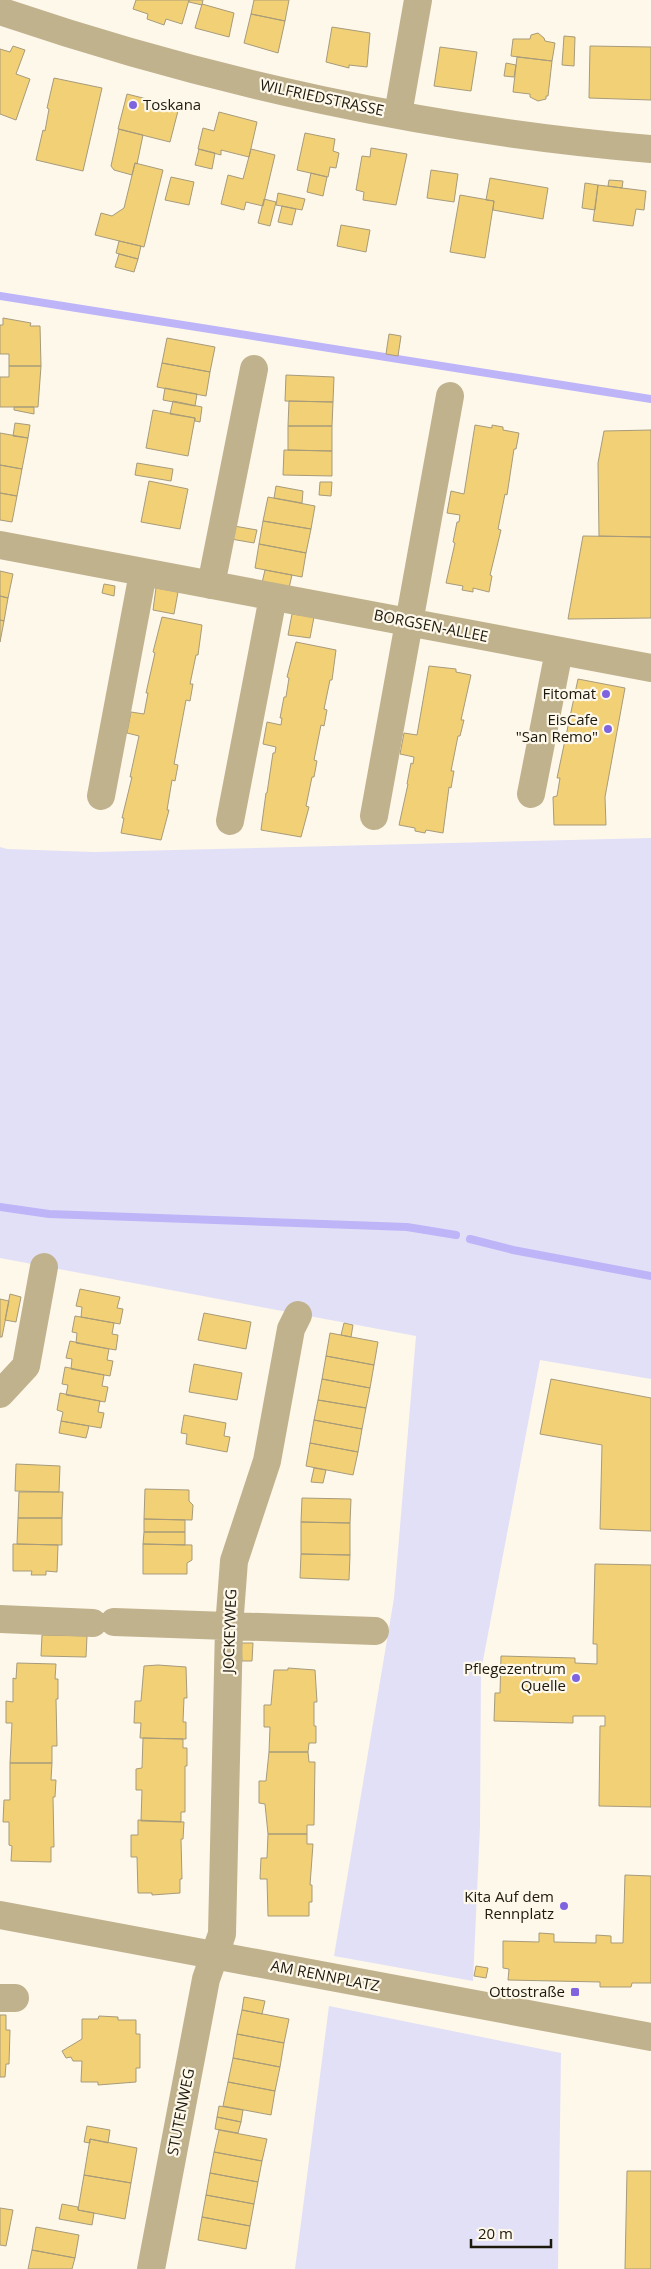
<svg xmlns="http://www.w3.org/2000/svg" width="651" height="2269" font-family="'Open Sans',sans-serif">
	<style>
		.green { fill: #e2e0f7 }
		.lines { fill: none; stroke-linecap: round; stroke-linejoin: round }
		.stream { stroke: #beb5f8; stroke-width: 8 }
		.building { fill: #f2d075; stroke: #a79b7b }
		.minor { stroke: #c1b28e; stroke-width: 28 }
		.poi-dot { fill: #7f64df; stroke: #fef8eb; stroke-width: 2 }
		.labels { text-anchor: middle; stroke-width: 4.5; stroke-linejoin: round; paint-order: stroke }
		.street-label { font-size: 15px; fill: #1c180b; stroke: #fef8eb }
		.poi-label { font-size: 15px; fill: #1c180b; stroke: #fef8eb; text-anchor: end }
	</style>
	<rect width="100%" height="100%" fill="#fef8eb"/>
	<!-- green -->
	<path class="green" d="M 651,838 L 651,1379 L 540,1360 L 481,1671 L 480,1827 L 473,1981 L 334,1956 L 394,1598 L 416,1336 L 0,1258 L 0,847 L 7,849 L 94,852 Z
		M 329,2006 L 561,2053 L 558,2269 L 295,2269 Z"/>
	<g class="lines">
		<!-- stream -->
		<path class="stream" d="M 0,296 L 651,399
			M 0,1207 L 49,1214 L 407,1227 L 456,1235
			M 470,1239 L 513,1250 L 651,1276"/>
	</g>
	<!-- building -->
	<path class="building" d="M 136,0 L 189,0 L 182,24 L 166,19 L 164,25 L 147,19 L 148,14 L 133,9 Z
		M 189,0 L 203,0 L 202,5 L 189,2 Z
		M 254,0 L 289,0 L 285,21 L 251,14 Z
		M 202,4 L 234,13 L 229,37 L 195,28 Z
		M 251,14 L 285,21 L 278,53 L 244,43 Z
		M 332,27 L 370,33 L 367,67 L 349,65 L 349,68 L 326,62 Z
		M 538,33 L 544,38 L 545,41 L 555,43 L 552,61 L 511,56 L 513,39 L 530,39 L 531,35 Z
		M 564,36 L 575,37 L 574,66 L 562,65 Z
		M 13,46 L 25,50 L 16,74 L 30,79 L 16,120 L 0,114 L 0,49 L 10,52 Z
		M 590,46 L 651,47 L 651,100 L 589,98 Z
		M 440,47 L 477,52 L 471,91 L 434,86 Z
		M 517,57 L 552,61 L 548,96 L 546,96 L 546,99 L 538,101 L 530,97 L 530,94 L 513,92 Z
		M 506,63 L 516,65 L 514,77 L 504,76 Z
		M 54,78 L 102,88 L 83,171 L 36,160 L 43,130 L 45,131 L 49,109 L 47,108 Z
		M 127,94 L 179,107 L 170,142 L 118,129 Z
		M 219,112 L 257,122 L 249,157 L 221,150 L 221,155 L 198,149 L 203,128 L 214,131 Z
		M 119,129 L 143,135 L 137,164 L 135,163 L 132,175 L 114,170 L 111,166 Z
		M 305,133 L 335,139 L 333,151 L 339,153 L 336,168 L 330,167 L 328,177 L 297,170 Z
		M 371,148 L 407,154 L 396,205 L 363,200 L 364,192 L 356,190 L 362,156 L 370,157 Z
		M 199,149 L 215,153 L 212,169 L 195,165 Z
		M 251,149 L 275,155 L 263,206 L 246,202 L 244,210 L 221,204 L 228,175 L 243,179 Z
		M 135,163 L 163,170 L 144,247 L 95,235 L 101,213 L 112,216 L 124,208 Z
		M 431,170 L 458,174 L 454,202 L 427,198 Z
		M 311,173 L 327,177 L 323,196 L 307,192 Z
		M 171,177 L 194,182 L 189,205 L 165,200 Z
		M 490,178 L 548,188 L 543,219 L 493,210 L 494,201 L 486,200 Z
		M 609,180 L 623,181 L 622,188 L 608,186 Z
		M 585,183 L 598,185 L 595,210 L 582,208 Z
		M 598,185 L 646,191 L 644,210 L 636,209 L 633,226 L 593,221 Z
		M 278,193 L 305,199 L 302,210 L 276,205 Z
		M 460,195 L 494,201 L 485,258 L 450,252 Z
		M 264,199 L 276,202 L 270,226 L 258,223 Z
		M 282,206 L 296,209 L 292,225 L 278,222 Z
		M 341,225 L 370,230 L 366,252 L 337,246 Z
		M 119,241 L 141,246 L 138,259 L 116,253 Z
		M 119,254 L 138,259 L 134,272 L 115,267 Z
		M 3,318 L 31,323 L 30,326 L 40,326 L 41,366 L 9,366 L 9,354 L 0,354 L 0,325 L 3,325 Z
		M 389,334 L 401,336 L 398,356 L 386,354 Z
		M 167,338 L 215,347 L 210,372 L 162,363 Z
		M 162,363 L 210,372 L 206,396 L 157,387 Z
		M 9,366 L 41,366 L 38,407 L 0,407 L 0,377 L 9,377 Z
		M 286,375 L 334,377 L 333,402 L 285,401 Z
		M 165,388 L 197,394 L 195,406 L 163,400 Z
		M 173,401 L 202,407 L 200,422 L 195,421 L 195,418 L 170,414 Z
		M 289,401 L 333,402 L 332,426 L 288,426 Z
		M 14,407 L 34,407 L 34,414 L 14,410 Z
		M 153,410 L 195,418 L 188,456 L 146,448 Z
		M 15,423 L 30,425 L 28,438 L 13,436 Z
		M 475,425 L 492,428 L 492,425 L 503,427 L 503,430 L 519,433 L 516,449 L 514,449 L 507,495 L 505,494 L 498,529 L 501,530 L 490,575 L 492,576 L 489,592 L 473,588 L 473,592 L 462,590 L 463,586 L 446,583 L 455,543 L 453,542 L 457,522 L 459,522 L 460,515 L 447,513 L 451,491 L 464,494 Z
		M 288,426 L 332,426 L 332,451 L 288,450 Z
		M 651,430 L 651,537 L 599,536 L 598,463 L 604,431 Z
		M 0,433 L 28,438 L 22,469 L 0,465 Z
		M 284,450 L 332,451 L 332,476 L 283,475 Z
		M 137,463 L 173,469 L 171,481 L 135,475 Z
		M 0,465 L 22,469 L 17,496 L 0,493 Z
		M 149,481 L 188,489 L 180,529 L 141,522 Z
		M 320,482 L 332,482 L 331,496 L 319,495 Z
		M 276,486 L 303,491 L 302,503 L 274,498 Z
		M 0,493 L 17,496 L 12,522 L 0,520 Z
		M 268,497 L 315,506 L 311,529 L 263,521 Z
		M 263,521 L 311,529 L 306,553 L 259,544 Z
		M 234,526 L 257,530 L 254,543 L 231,539 Z
		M 583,536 L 651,537 L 651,618 L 568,619 Z
		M 259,544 L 306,553 L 302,577 L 255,568 Z
		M 265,570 L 292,575 L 289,588 L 262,583 Z
		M 0,571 L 13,574 L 8,598 L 0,596 Z
		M 104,584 L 115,586 L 114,596 L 102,593 Z
		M 156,588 L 178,592 L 174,614 L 153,610 Z
		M 0,596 L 8,598 L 4,621 L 0,620 Z
		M 292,614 L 314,617 L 310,638 L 288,635 Z
		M 162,617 L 202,625 L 198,655 L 196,655 L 190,684 L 193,684 L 190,701 L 186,700 L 174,764 L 178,765 L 175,781 L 172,780 L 167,810 L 169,810 L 161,840 L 121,833 L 124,818 L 122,818 L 132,777 L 130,777 L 139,736 L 127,733 L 131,712 L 144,714 L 148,693 L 146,693 L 155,653 L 153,652 Z
		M 0,620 L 4,621 L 0,642 Z
		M 296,642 L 336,650 L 332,680 L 330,680 L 324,709 L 327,710 L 324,726 L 321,725 L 314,760 L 317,761 L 314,777 L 312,777 L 306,806 L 309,807 L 301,837 L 261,830 L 266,793 L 267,793 L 273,753 L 275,753 L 276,747 L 263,744 L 267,722 L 281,725 L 282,718 L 280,718 L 284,697 L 286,697 L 289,678 L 287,677 Z
		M 429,666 L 456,669 L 456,672 L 471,675 L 461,720 L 464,720 L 460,736 L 458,736 L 451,771 L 454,771 L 451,788 L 449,787 L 443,833 L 426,830 L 425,833 L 415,831 L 415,828 L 399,825 L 408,784 L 407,784 L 411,763 L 413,764 L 414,757 L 400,754 L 404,733 L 417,735 Z
		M 578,679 L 625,688 L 605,797 L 606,825 L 554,825 L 553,797 L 557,796 L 560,778 L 557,778 Z
		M 80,1289 L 120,1297 L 117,1308 L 123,1309 L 120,1324 L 81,1317 L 82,1307 L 76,1306 Z
		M 10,1294 L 21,1297 L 16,1322 L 5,1320 Z
		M 0,1299 L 9,1301 L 2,1337 L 0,1337 Z
		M 204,1313 L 251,1322 L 246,1349 L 198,1340 Z
		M 75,1316 L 114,1323 L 112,1334 L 118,1335 L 116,1350 L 76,1343 L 77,1333 L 72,1332 Z
		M 344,1323 L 353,1325 L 351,1337 L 341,1335 Z
		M 330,1333 L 378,1342 L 374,1365 L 326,1356 Z
		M 70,1341 L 109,1349 L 107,1360 L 113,1361 L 110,1376 L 71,1369 L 72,1359 L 66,1358 Z
		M 326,1356 L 374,1365 L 370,1388 L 322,1379 Z
		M 194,1364 L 242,1373 L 237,1400 L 189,1392 Z
		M 65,1367 L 104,1375 L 102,1386 L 108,1387 L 105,1402 L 66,1395 L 68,1385 L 62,1384 Z
		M 322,1379 L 370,1388 L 366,1408 L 318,1400 Z
		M 551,1379 L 651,1398 L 651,1531 L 600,1529 L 602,1445 L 540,1434 Z
		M 60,1393 L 100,1401 L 98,1412 L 104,1413 L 101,1428 L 61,1421 L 63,1412 L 57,1410 Z
		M 318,1400 L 366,1408 L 362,1429 L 314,1420 Z
		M 184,1415 L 226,1423 L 224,1436 L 230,1437 L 227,1452 L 186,1444 L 187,1434 L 181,1433 Z
		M 314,1420 L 362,1429 L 358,1452 L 310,1443 Z
		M 61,1421 L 89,1426 L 86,1438 L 59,1433 Z
		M 310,1443 L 358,1452 L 353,1475 L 306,1466 Z
		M 16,1464 L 60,1466 L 59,1492 L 15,1491 Z
		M 314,1468 L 326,1470 L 323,1483 L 311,1482 Z
		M 145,1489 L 189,1490 L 189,1501 L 193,1505 L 192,1520 L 144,1519 Z
		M 19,1492 L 63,1492 L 62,1518 L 18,1518 Z
		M 302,1498 L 351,1499 L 350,1523 L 301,1522 Z
		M 18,1518 L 62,1518 L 62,1545 L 17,1544 Z
		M 144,1519 L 185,1520 L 185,1532 L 144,1532 Z
		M 301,1522 L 350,1523 L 350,1555 L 301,1554 Z
		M 144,1532 L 185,1532 L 185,1545 L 143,1544 Z
		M 13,1544 L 58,1545 L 57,1572 L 46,1571 L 46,1575 L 31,1575 L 32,1571 L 13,1571 Z
		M 143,1544 L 192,1545 L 192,1560 L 187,1563 L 187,1574 L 143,1574 Z
		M 301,1554 L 350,1555 L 349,1580 L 300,1578 Z
		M 595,1564 L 651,1565 L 651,1807 L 599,1806 L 600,1726 L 605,1726 L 605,1716 L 573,1716 L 573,1723 L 494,1721 L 495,1693 L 500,1693 L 501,1656 L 575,1658 L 575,1663 L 597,1664 L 597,1644 L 593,1644 Z
		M 42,1635 L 87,1636 L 86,1657 L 41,1656 Z
		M 241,1643 L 253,1643 L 252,1661 L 242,1661 Z
		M 17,1663 L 56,1664 L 55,1679 L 58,1679 L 58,1699 L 56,1699 L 57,1746 L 52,1746 L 52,1763 L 10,1763 L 12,1723 L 6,1723 L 6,1701 L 13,1702 L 13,1678 L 16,1679 Z
		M 158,1665 L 186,1667 L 187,1698 L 184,1698 L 183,1722 L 186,1722 L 186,1739 L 140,1738 L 141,1723 L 134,1723 L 135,1701 L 141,1701 L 144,1666 Z
		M 288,1668 L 315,1670 L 317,1702 L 314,1702 L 314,1726 L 316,1726 L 316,1743 L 309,1743 L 308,1752 L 269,1752 L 270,1727 L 264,1727 L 264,1705 L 271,1705 L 274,1670 L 288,1670 Z
		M 143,1738 L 183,1739 L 183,1748 L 187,1748 L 187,1766 L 185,1766 L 185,1812 L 181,1812 L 181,1822 L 141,1821 L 142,1790 L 136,1790 L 136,1769 L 142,1768 Z
		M 269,1752 L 308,1752 L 309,1762 L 315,1762 L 314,1825 L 307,1825 L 307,1834 L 268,1834 L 265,1804 L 259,1803 L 259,1781 L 266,1781 Z
		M 10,1763 L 52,1763 L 51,1780 L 56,1780 L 55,1797 L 53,1797 L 54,1847 L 51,1847 L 51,1862 L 11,1861 L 12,1846 L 9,1845 L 9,1822 L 3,1822 L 4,1800 L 10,1800 Z
		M 138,1820 L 184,1822 L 183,1839 L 181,1839 L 182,1879 L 180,1879 L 180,1893 L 152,1895 L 152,1893 L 138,1893 L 137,1857 L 131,1857 L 131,1835 L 138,1835 Z
		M 268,1834 L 307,1834 L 307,1844 L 313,1844 L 310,1885 L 312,1885 L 312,1902 L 309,1902 L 309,1916 L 268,1916 L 267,1879 L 260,1879 L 261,1858 L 267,1858 Z
		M 625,1875 L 651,1876 L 651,1983 L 632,1983 L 631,1987 L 600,1987 L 600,1982 L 508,1980 L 509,1969 L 503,1968 L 503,1941 L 539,1942 L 539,1933 L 554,1934 L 554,1942 L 596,1943 L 596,1935 L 611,1936 L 611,1943 L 623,1943 Z
		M 476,1966 L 488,1968 L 486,1978 L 474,1976 Z
		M 244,1997 L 265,2001 L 262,2014 L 242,2010 Z
		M 242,2010 L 289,2019 L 284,2043 L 237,2034 Z
		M 0,2015 L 6,2015 L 6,2030 L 10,2030 L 9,2064 L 6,2064 L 5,2077 L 0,2077 Z
		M 99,2016 L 118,2017 L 118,2020 L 136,2020 L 136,2034 L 140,2034 L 140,2068 L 136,2068 L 136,2082 L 98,2085 L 98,2082 L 81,2082 L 82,2061 L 73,2061 L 71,2057 L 66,2058 L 62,2051 L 82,2039 L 82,2019 L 98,2019 Z
		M 237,2034 L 284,2043 L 280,2067 L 233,2058 Z
		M 233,2058 L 280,2067 L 275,2091 L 228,2082 Z
		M 228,2082 L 275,2091 L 271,2115 L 223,2106 Z
		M 219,2106 L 243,2110 L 241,2122 L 217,2117 Z
		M 217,2117 L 241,2122 L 238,2133 L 215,2129 Z
		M 87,2126 L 110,2130 L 108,2143 L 90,2139 L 90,2143 L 84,2142 Z
		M 219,2130 L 267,2139 L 262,2161 L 214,2152 Z
		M 90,2139 L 137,2148 L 131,2183 L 84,2175 Z
		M 214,2152 L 262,2161 L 258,2182 L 210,2173 Z
		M 627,2171 L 651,2171 L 651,2269 L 625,2269 Z
		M 210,2173 L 258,2182 L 254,2204 L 206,2195 Z
		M 84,2175 L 131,2183 L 125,2219 L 78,2210 Z
		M 206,2195 L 254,2204 L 250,2226 L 202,2217 Z
		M 62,2204 L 78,2207 L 78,2210 L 94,2213 L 92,2225 L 59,2219 Z
		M 0,2208 L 13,2210 L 6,2246 L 0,2245 Z
		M 202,2217 L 250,2226 L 246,2249 L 198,2240 Z
		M 36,2227 L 79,2235 L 75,2258 L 32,2250 Z
		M 32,2250 L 75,2258 L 72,2269 L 28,2269 Z"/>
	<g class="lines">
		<!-- minor -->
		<path class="minor" d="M 0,11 C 208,82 432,131 651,149
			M 398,114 L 418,0
			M 0,545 L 651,668
			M 211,585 L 254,369
			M 531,794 L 559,651
			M 101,796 L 143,573
			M 374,816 L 450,396
			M 230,821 L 273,597
			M 0,1394 L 26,1366 L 44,1267
			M 0,1619 L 93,1623
			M 114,1622 L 375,1631
			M 0,1915 L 651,2037
			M 0,1998 L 15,1998
			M 151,2269 L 206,1979 L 222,1934 L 229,1627 L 234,1561 L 267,1461 L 291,1329 L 298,1315"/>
	</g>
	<!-- markers -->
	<g class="poi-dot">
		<circle cx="133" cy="105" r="5"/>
		<circle cx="606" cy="694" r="5"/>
		<circle cx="608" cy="729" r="5"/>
		<circle cx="576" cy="1678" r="5"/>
		<circle cx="564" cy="1906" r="5"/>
		<rect x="570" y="1987" width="10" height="10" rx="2.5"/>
	</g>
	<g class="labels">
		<!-- street labels -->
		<g class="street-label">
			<text transform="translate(322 98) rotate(12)" y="5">WILFRIEDSTRASSE</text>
			<text transform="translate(431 626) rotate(11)" y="5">BORGSEN-ALLEE</text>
			<text transform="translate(230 1631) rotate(-88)" y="5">JOCKEYWEG</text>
			<text transform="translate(325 1976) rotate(11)" y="5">AM RENNPLATZ</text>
			<text transform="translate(181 2112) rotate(-79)" y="5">STUTENWEG</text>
		</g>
		<!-- poi labels -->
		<g class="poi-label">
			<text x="143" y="110" text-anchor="start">Toskana</text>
			<text x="596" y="699">Fitomat</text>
			<text x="598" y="725">EisCafe<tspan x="598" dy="17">"San Remo"</tspan></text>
			<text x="566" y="1674">Pflegezentrum<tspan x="566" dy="17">Quelle</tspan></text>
			<text x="554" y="1902">Kita Auf dem<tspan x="554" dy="17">Rennplatz</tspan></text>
			<text x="565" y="1997">Ottostraße</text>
		</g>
	</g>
	<!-- scale -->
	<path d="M471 2239v8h80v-8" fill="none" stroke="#1c180b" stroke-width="2.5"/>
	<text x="478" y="2239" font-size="15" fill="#1c180b" stroke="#fef8eb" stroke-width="4" paint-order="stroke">20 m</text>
</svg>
